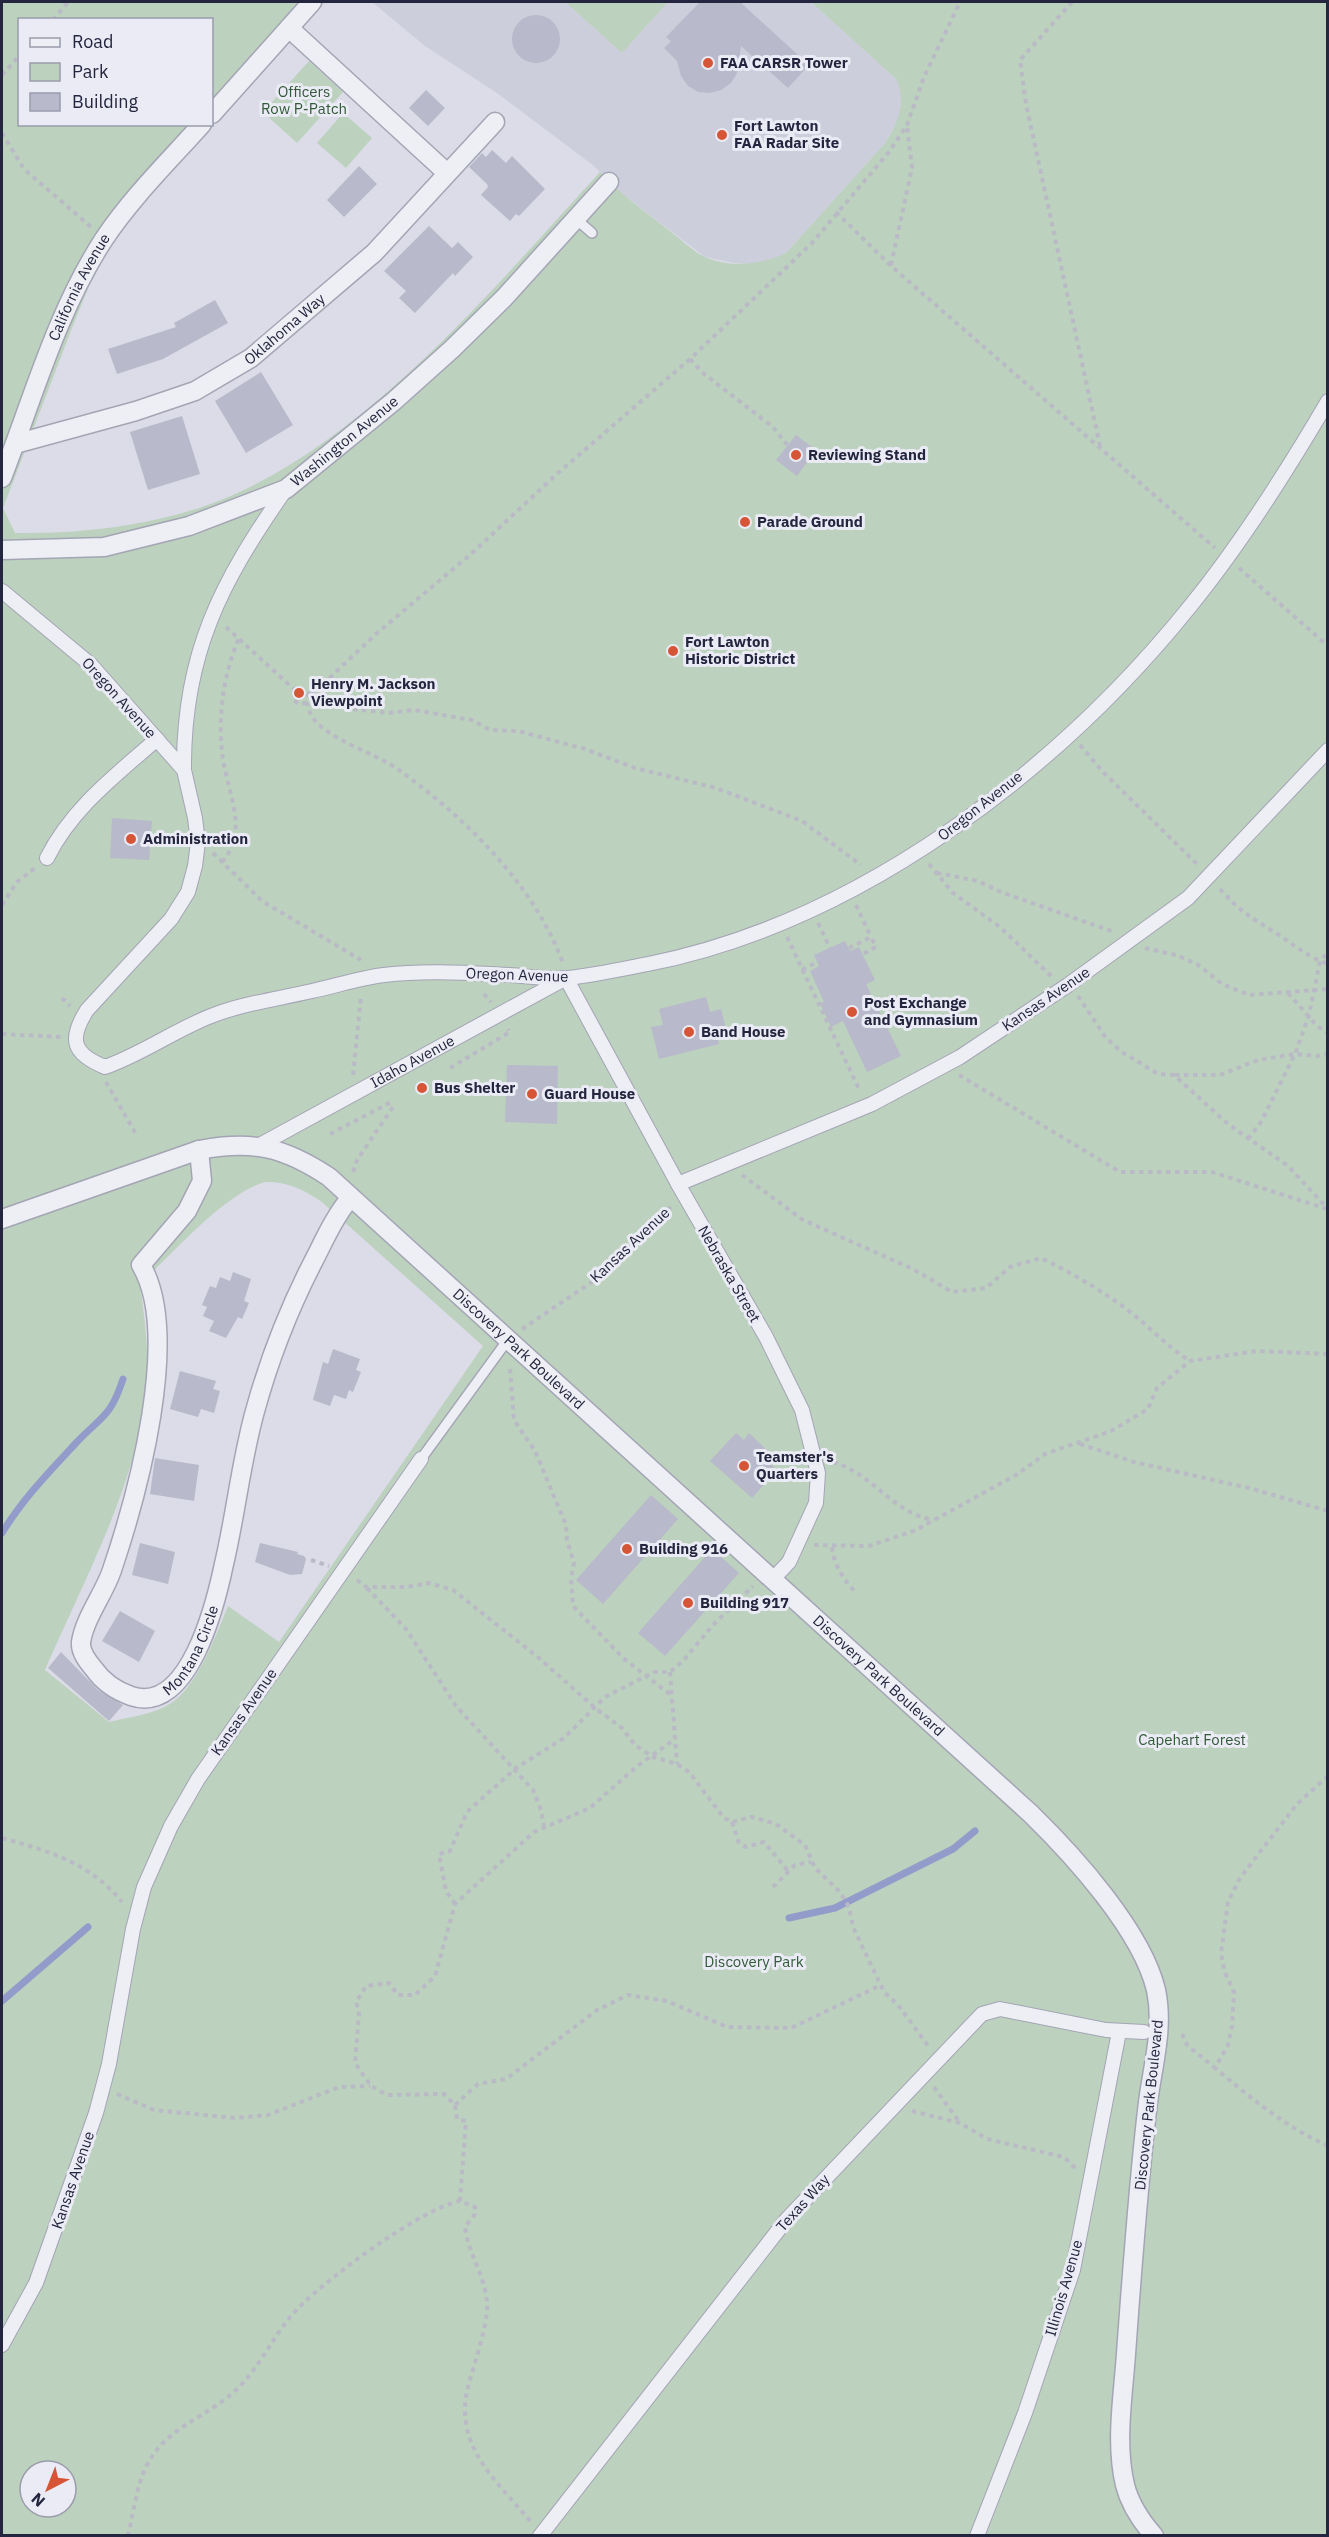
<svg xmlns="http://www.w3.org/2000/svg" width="1329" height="2537" font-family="'IBM Plex Sans',sans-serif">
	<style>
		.built { fill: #cdcedc }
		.green { fill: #bcd1be; fill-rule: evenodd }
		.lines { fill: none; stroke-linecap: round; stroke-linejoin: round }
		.stream { stroke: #939bca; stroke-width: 7 }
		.building { fill: #b8b9ca }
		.service-casing { stroke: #a4a5b4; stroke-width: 12 }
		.pedestrian-casing { stroke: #a4a5b4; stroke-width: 16 }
		.minor-casing { stroke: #a4a5b4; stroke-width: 21 }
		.path { stroke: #b9bac5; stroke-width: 4; stroke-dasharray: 4.5 4.5; stroke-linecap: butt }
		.service { stroke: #eeeef5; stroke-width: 9 }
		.pedestrian { stroke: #eeeef5; stroke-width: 14 }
		.minor { stroke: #eeeef5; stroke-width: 18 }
		.poi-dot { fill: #d65536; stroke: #ebebf5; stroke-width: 2 }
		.labels { text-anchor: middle; stroke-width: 6; stroke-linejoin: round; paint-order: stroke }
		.poi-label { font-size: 15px; font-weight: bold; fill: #24253e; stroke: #ebebf5; text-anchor: start }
		.park-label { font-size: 15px; fill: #315a37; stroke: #ebebf5 }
		.street-label { font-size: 15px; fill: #24253e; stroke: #ebebf5 }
	</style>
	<rect width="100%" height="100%" fill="#dbdce7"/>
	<!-- built -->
	<path class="built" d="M 372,2 L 565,2 L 622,53 L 668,2 L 811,2 L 897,80 L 902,92 L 899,118 L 885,143 L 786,253 L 769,261 L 752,264 L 734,263 L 705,257 L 620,192 L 594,166 L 497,93 L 425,46 Z"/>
	<!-- green -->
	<path class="green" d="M 2,2 L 325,2 L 128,220 L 108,250 L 89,286 L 72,328 L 3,508 L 15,533 C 78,534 139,527 199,508 C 354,457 492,290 600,172 C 622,196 650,215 675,235 C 684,242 694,252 705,257 C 731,268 761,265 786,253 L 885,143 C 898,123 906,105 897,80 L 811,2 L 1327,2 L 1327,2535 L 2,2535 ZM 20,20 L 212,20 L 212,124 L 20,124 ZM 265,1182 C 289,1182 303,1189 322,1202 L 483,1346 L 279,1642 L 228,1606 C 216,1635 196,1690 168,1705 C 150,1715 129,1717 109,1722 L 45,1670 C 82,1584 131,1496 145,1402 C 151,1363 145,1322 140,1284 C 172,1254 224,1194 265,1182 ZM 30,2471 L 66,2471 L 66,2507 L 30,2507 Z
		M 565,2 L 668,2 L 622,53 Z
		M 309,61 L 343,92 L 297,143 L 263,112 Z
		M 343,113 L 372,138 L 346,168 L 317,143 Z"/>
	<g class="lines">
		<!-- stream -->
		<path class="stream" d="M 2,1533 C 22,1500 48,1473 75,1444 C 101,1416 110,1419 123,1379
			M 789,1918 L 835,1908 L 953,1849 L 975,1831
			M 2,2001 L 88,1927"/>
	</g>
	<!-- building -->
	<path class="building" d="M 700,2 L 740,2 L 809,65 L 788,88 L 741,46 L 737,73 L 731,83 L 721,90 L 710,93 L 698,92 L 688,86 L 681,76 L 677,61 L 664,48 L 671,41 L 666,37 Z
		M512 39a24 24 0 1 1 48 0a24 24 0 1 1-48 0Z
		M 426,90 L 445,108 L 428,126 L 409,108 Z
		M 492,150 L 506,163 L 512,156 L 545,189 L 519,216 L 516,214 L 510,221 L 481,195 L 488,187 L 487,184 L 469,167 L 482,153 L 486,157 Z
		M 359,166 L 377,184 L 344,217 L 327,200 Z
		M 429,226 L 452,248 L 458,242 L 473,257 L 455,276 L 453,273 L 415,313 L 399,298 L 406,291 L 384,271 Z
		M 215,300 L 228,323 L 163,359 L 117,374 L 108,349 L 176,327 L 174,323 Z
		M 261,372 L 293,425 L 246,453 L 215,401 Z
		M 182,416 L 200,474 L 148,490 L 130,432 Z
		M 796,435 L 816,450 L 797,476 L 776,460 Z
		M 112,818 L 152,821 L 149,860 L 110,858 Z
		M 845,941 L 850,951 L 859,947 L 875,980 L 866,984 L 901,1056 L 867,1072 L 843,1021 L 831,1027 L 820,1003 L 824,1002 L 810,971 L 819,966 L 814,955 Z
		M 706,997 L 710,1012 L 721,1009 L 728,1037 L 718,1039 L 719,1044 L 659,1059 L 651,1027 L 663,1025 L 659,1009 Z
		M 507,1065 L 558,1066 L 557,1124 L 505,1122 Z
		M 233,1272 L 251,1279 L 244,1301 L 249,1303 L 242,1319 L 238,1317 L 226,1338 L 209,1331 L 214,1321 L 203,1316 L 207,1307 L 202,1305 L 210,1286 L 216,1288 L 220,1277 L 230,1281 Z
		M 333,1349 L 360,1359 L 356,1370 L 361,1372 L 353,1392 L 349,1390 L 346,1399 L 334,1395 L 330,1406 L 313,1400 L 323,1362 L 328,1364 Z
		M 180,1371 L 216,1381 L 213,1389 L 220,1391 L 214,1413 L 201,1409 L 198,1417 L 170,1409 Z
		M 736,1433 L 744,1440 L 749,1433 L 771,1454 L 766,1460 L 777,1470 L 752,1498 L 710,1461 Z
		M 155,1458 L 199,1465 L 194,1501 L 150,1494 Z
		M 651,1495 L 678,1519 L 603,1604 L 576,1580 Z
		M 140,1543 L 175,1552 L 168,1584 L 132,1575 Z
		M 260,1543 L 298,1552 L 297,1554 L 304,1556 L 306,1559 L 302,1574 L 290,1575 L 255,1562 Z
		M 712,1549 L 739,1573 L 665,1656 L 638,1633 Z
		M 120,1611 L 155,1631 L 139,1662 L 102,1641 Z
		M 61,1652 L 98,1690 L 123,1705 L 109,1721 L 48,1668 Z"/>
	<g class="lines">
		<!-- service casing -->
		<g class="service-casing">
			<path id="service" d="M 576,219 L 592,233
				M 421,1459 L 507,1341"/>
		</g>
		<!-- pedestrian casing -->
		<g class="pedestrian-casing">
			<g id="pedestrian">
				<path d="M 2,591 L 91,665 L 184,770 L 195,818 L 198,842 L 195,866 L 188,892 L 171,919 L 87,1010 C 68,1040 73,1054 105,1067 C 142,1054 175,1030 211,1016 C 244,1003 278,999 312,991 C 336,986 359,978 384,975 C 426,970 467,973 509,975 C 528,976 549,980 568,978 C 595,975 622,969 648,964 C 860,922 1059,770 1192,604 C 1243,541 1287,471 1328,401"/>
				<path d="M 184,770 C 183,654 221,582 286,489"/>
				<path d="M 47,858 C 72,808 116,775 157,739"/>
				<path d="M 566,978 L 678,1184 L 766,1337 L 802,1410 L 818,1473 L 816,1503 L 789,1562 L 773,1579"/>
				<path id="s1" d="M 258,1146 L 566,978"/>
				<path d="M 678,1184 L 872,1104 L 960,1057 L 1068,985 L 1188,898 L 1328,750"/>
				<path d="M 2,2345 L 36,2283 L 96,2113 L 109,2064 L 133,1929 L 144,1887 L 171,1826 L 198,1779 L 421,1459"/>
				<path d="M 540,2536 L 787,2219 L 982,2014 L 1000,2009 L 1106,2030 L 1144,2032"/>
				<path d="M 977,2536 L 1025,2413 L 1073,2270 L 1119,2032"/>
			</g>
		</g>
		<!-- minor casing -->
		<g class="minor-casing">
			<g id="minor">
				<path d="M 289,28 L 447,173"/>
				<path d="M 212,114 L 312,2"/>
				<path id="s2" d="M 15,444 L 136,411 L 195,391 L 251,358 L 374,253 L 495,122"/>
				<path id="s3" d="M 2,478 C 33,398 57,311 104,239 C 132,197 169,161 202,124"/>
				<path id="s4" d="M 2,550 L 104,547 L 189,526 L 286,489 L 394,401 L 452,349 L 504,298 L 609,182"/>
				<path id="s5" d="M 199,1150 L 202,1181 L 187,1211 L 141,1265 C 182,1334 137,1496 112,1570 C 104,1594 85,1617 81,1642 C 80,1652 88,1662 94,1669 C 103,1682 117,1691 131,1696 C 189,1716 216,1602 224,1564 C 236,1513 241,1461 255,1411 C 269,1360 288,1311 312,1264 C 324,1241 334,1217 351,1197"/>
				<path id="s6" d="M 2,1219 L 199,1150 C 253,1140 284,1147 329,1177 L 1031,1814 C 1074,1856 1142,1931 1156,1990 C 1164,2028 1153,2064 1148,2102 C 1138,2186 1132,2270 1126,2354 C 1123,2397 1115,2443 1125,2485 C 1130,2505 1141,2521 1154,2536"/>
			</g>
		</g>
		<!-- path -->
		<path class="path" d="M 1072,2 L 1020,60 L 1026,104 L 1100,446
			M 53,20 L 68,2
			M 2,75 L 20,55
			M 2,133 L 24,169 L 91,227
			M 836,212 L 891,266 L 1215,548
			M 891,265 L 912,168 L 907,125
			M 690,359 L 703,373 L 773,427 L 795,455
			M 1239,568 L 1328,646
			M 226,627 L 297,692
			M294 697a7 7 0 1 1 14 0a7 7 0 1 1-14 0Z
			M 311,693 L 353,709 L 388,713 L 414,710 L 472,720 L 490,730 L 518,731 L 585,749 L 635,768 L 716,788 L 802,821 L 861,865
			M 308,694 L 321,686 L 376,634 L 471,554 L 558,473 L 690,359 L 812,243 L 889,152 L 907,125 L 924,77 L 960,2
			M 306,702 C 309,707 309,713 313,718 C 328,740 378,754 399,770 C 466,819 533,883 563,963
			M 1080,745 L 1102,771 L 1197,864
			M 213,853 L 262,901 L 361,960
			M 222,862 C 251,830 225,788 222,751 C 218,713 224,673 239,638
			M 929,864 L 953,893 L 1000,927 L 1051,976
			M 937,873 L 978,881 L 1001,892 L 1114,932
			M 1220,889 C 1241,913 1254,919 1279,935 C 1295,946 1310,958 1328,964
			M 2,905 L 17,882 L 35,868
			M 856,905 L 871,937
			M 818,923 L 830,948
			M 787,937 L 860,1091
			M 849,948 L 871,937 L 876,947 L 863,954
			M 1145,948 L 1176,955 L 1197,964 L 1222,984 L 1249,995 L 1328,989
			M 802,970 L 817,962
			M 1288,993 L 1317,1026 L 1328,1033
			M 484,994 L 491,1002
			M 1078,996 L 1106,1038 L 1122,1052 L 1158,1074 L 1174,1075 L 1228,1124 L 1288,1166 L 1328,1209
			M 62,998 L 70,1006
			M 2,1034 L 61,1037
			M 450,1068 L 510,1032 L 508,1029
			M 353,1075 L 361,996
			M 959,1075 L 1120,1172 L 1212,1172 L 1327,1209
			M 1175,1075 L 1220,1075 L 1258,1060 L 1295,1054 L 1317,1056 L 1328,1054
			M 106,1082 L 137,1136
			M 330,1134 L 391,1102
			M 1248,1139 L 1261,1122 L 1295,1054 L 1309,1015 L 1320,961 L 1328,952
			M 353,1172 L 357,1160 L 393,1107
			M 742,1175 L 803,1220 L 913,1269 L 952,1292 L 986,1288 L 1010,1267 L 1041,1258 C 1072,1273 1101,1290 1129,1311 C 1150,1327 1166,1346 1190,1361
			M 522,1329 L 598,1278 L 673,1205
			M 510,1369 L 514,1420 L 535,1451 L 566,1525 L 567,1540 L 574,1563 L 571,1578 L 573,1606 L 623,1658 L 672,1696
			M 1080,1444 L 1134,1462 L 1249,1488 L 1328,1511
			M 833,1462 C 875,1475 892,1513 934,1520
			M 814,1545 L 869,1546 L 916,1530 L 1016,1475 L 1045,1454 L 1111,1431 L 1148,1409 L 1157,1388 L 1190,1361 L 1257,1351 L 1328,1354
			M 832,1547 C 834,1566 844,1580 857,1594
			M 311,1560 L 329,1566
			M 357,1580 L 366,1587 L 407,1587 L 429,1583 L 453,1590 L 539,1658 L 595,1708 L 622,1728 L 635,1745 L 653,1757 L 677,1764 L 689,1772 L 724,1818 L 732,1822 L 751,1817 L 763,1820 L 776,1824 L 805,1845 L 815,1868 L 840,1892 L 849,1907 L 853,1927 L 884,1992 L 898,2005 L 929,2047
			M 367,1588 L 406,1629 L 456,1706 L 533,1790 L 541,1810 L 544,1827
			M 670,1672 L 677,1764
			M 1328,1776 L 1297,1804 L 1240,1878 L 1228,1902 L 1221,1953 L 1224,1970 L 1234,1992 L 1232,2026 L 1228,2045 L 1215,2068 C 1251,2098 1284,2126 1328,2146
			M 732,1822 L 739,1843 L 746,1847 L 764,1842 L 788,1871
			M 2,1838 C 49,1851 90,1863 122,1902
			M 773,1887 L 795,1865 L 811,1862
			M 455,1904 L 446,1891 L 439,1854 L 450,1851 L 467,1812 L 516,1768 L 564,1738 L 605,1697 L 654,1672 L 670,1672 L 683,1661 L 712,1626 L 753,1586
			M 1182,2034 L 1187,2045 L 1215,2068
			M 934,2087 L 960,2123
			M 117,2094 L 154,2110 L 235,2118 L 268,2115 L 339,2087 L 370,2086
			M 455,2105 L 478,2084 L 506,2079 L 597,2010 L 628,1995 L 667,2001 L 727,2027 L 791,2028 L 881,1985
			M 912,2111 L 960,2123 L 987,2139 L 1064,2157 L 1075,2168
			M 530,2521 C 497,2481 453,2446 468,2387 C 474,2364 485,2334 487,2311 C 489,2281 468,2255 465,2227 L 475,2214 L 475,2207 L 460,2201 L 466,2121 L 457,2119 L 455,2105 L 444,2094 L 387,2095 L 371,2086 L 355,2063 L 359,2013 L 356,2002 L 366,1986 L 389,1983 L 398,1995 L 415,1995 L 435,1976 L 455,1904 L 534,1832 L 590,1808 L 636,1767 L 675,1739
			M 128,2536 C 133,2515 137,2483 147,2465 C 166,2427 208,2417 237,2389 C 259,2368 271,2340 291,2316 C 317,2285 421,2208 460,2201"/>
		<!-- service -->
		<use href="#service" class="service"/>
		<!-- pedestrian -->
		<use href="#pedestrian" class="pedestrian"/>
		<!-- minor -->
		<use href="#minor" class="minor"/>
	</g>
	<!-- markers -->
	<g class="poi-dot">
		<circle cx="708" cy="63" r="6"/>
		<circle cx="722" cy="135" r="6"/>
		<circle cx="796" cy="455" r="6"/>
		<circle cx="745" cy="522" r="6"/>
		<circle cx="673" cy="651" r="6"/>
		<circle cx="299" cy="693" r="6"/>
		<circle cx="131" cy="839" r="6"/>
		<circle cx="852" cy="1012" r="6"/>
		<circle cx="689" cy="1032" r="6"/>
		<circle cx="422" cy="1088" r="6"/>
		<circle cx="532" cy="1094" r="6"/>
		<circle cx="744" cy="1466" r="6"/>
		<circle cx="627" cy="1549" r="6"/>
		<circle cx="688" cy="1603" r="6"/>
	</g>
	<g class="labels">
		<!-- poi labels -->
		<g class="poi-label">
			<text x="720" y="68">FAA CARSR Tower</text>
			<text x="734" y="131">Fort Lawton<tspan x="734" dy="17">FAA Radar Site</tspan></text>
			<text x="808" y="460">Reviewing Stand</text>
			<text x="757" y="527">Parade Ground</text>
			<text x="685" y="647">Fort Lawton<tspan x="685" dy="17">Historic District</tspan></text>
			<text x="311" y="689">Henry M. Jackson<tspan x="311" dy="17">Viewpoint</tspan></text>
			<text x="143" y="844">Administration</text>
			<text x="864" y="1008">Post Exchange<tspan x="864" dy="17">and Gymnasium</tspan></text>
			<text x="701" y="1037">Band House</text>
			<text x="434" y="1093">Bus Shelter</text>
			<text x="544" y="1099">Guard House</text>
			<text x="756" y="1462">Teamster's<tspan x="756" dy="17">Quarters</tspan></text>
			<text x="639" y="1554">Building 916</text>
			<text x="700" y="1608">Building 917</text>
		</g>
		<!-- park labels -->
		<g class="park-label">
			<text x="304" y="97">Officers<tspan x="304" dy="17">Row P-Patch</tspan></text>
			<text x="1192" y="1745">Capehart Forest</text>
			<text x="754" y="1967">Discovery Park</text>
		</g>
		<!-- street labels -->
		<g class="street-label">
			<text dy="5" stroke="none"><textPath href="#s3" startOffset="206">California Avenue</textPath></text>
			<text dy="5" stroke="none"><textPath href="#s2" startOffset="297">Oklahoma Way</textPath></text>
			<text dy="5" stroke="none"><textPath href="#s4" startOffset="369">Washington Avenue</textPath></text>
			<text transform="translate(119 698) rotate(48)" y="5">Oregon Avenue</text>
			<text transform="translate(980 806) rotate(-38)" y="5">Oregon Avenue</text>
			<text transform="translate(517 975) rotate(2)" y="5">Oregon Avenue</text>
			<text transform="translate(1046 999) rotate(-34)" y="5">Kansas Avenue</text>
			<text dy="5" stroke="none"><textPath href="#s1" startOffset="176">Idaho Avenue</textPath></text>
			<text transform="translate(630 1245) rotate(-43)" y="5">Kansas Avenue</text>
			<text transform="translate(729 1274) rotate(60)" y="5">Nebraska Street</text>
			<text dy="5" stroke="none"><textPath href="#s6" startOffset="602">Discovery Park Boulevard</textPath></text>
			<text dy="5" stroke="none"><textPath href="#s5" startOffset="690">Montana Circle</textPath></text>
			<text dy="5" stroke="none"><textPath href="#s6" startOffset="1088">Discovery Park Boulevard</textPath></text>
			<text transform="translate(244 1712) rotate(-55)" y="5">Kansas Avenue</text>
			<text transform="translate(1149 2105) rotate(-84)" y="5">Discovery Park Boulevard</text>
			<text transform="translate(73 2180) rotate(-71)" y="5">Kansas Avenue</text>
			<text transform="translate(803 2203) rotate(-48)" y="5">Texas Way</text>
			<text transform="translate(1064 2288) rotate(-74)" y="5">Illinois Avenue</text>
		</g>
	</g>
	<!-- border -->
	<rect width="1329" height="2537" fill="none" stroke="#24253e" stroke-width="6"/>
	<!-- legend -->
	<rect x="18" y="18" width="195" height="108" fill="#ebebf5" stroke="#9b9cac" stroke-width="1.5"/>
	<rect x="30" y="38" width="30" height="9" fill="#eeeef5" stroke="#9b9cac" stroke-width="1.5"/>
	<text x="72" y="48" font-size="18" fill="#24253e">Road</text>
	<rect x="30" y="63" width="30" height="18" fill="#bcd1be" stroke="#9b9cac" stroke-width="1.5"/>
	<text x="72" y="78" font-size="18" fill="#24253e">Park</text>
	<rect x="30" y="93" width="30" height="18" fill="#b8b9ca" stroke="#9b9cac" stroke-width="1.5"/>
	<text x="72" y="108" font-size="18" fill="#24253e">Building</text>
	<!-- north arrow -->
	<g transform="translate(48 2489) rotate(222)"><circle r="28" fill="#ebebf5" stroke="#9b9cac" stroke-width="1.5"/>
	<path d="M0-4.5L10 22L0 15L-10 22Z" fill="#d65536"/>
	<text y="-9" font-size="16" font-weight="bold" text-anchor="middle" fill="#24253e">N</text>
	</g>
</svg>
